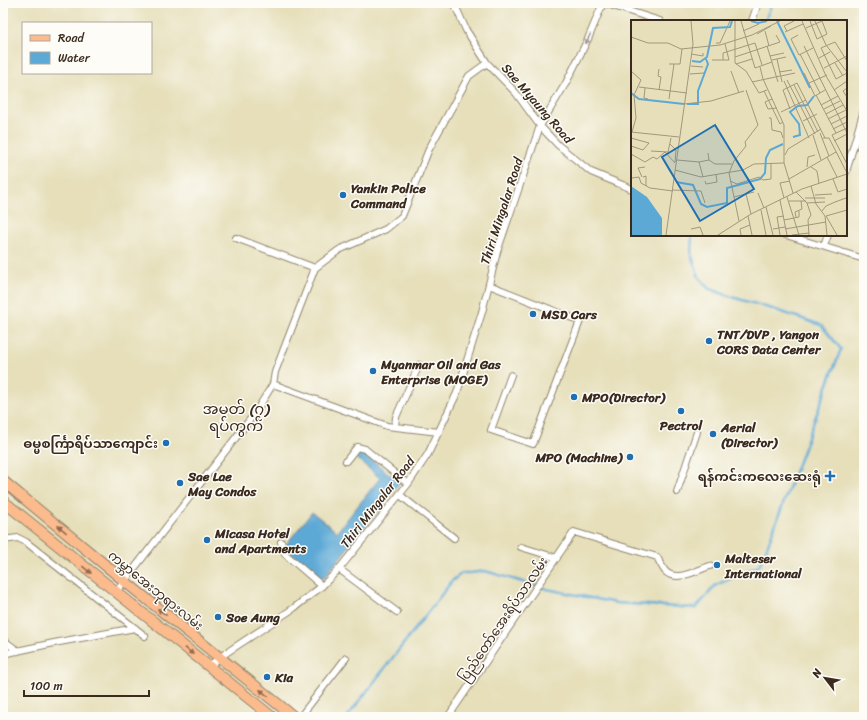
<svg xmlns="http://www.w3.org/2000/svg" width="867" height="720" font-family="Sriracha,'Noto Sans Myanmar',sans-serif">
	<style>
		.water { fill: #5da9d6; stroke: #4c6a7a }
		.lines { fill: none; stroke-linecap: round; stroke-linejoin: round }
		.stream { stroke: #5da9d6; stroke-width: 2.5 }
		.minor-casing { stroke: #90846c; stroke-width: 8 }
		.primary-casing { stroke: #90846c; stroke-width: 12 }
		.minor { stroke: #fff; stroke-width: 6 }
		.primary { stroke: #fbbb8d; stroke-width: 10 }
		.oneway { fill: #a79f9a }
		.oneway2 { fill: #916b50 }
		.poi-dot { fill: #1f6fb2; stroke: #fdfcf7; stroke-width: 1.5 }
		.labels { text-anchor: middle; stroke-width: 3; stroke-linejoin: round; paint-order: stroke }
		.street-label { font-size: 13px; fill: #3b2a1e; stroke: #fdfcf7 }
		.poi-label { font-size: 13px; font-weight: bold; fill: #3b2a1e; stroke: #fdfcf7; text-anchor: start }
		.quarter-label { font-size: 15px; fill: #3b2a1e; stroke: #fdfcf7 }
		.inset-river { fill: none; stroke: #5da9d6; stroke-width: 2 }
		.inset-road { fill: none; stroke: #a2977c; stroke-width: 1 }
		.view { fill: #1f6fb2; fill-opacity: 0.15; stroke: #1f6fb2; stroke-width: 2 }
		.inset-edge { fill: none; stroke: #3b2a1e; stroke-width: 2 }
	</style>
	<rect width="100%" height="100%" fill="#fdfcf7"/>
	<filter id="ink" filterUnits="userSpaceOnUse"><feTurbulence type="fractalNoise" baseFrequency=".025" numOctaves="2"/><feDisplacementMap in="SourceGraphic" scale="8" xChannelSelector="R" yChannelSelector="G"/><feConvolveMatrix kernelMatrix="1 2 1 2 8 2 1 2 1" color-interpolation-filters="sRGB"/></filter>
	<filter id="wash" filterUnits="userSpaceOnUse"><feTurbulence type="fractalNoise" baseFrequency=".012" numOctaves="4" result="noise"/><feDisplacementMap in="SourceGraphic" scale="16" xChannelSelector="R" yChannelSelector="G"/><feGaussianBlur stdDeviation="0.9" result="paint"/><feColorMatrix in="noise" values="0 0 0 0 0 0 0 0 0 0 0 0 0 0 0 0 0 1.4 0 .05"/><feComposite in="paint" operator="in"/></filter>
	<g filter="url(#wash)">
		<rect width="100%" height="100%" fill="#e6dfba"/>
		<!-- water -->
		<path class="water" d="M 360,450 L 400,483 L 323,579 L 284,547 L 312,512 L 337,532 L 380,478 L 355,457 Z"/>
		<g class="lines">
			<!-- stream -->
			<path class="stream" d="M 765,21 L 772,3
				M 347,717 L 452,581 L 462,573 L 470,573 L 485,571 L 547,589 L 616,603 L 696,608 L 716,585 L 759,566 L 767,547 L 841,349 L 821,325 L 779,311 L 729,296 L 708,288 L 699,277 L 691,254 L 692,235"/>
		</g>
	</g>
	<g filter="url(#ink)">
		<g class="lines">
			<!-- minor casing -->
			<g class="minor-casing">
				<path id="minor" d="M 454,3 L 466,30 L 487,63 L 516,93 L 540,126 L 558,145 L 591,172 L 632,189
					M 610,5 L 660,21
					M 752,21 L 758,3
					M 846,172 L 864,110
					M 786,235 L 864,259
					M 236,238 L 315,268 L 339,250 L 386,229 L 402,216 L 429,149 L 469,76 L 487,63
					M 824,246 L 828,235
					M 489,285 L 580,321 L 533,444 L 491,430 L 511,375
					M 273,384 L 387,426 L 439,432
					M 395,427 L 396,417 L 419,365
					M 346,461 L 357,447 L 365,449 L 408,484
					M 677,492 L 697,432
					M 400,495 L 454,538
					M 3,540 L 18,538 L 26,542 L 145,636
					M 281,542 L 285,554 L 322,586
					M 521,547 L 557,558
					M 339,569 L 397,612
					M 116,592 L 255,413 L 273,384 L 275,372 L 315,268
					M 3,640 L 18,651
					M 3,654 L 54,643 L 135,628
					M 209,666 L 226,653 L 294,608 L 322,586 L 339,569 L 408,484 L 428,454 L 457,393 L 482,312 L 497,252 L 540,126 L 566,83 L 588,39 L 603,3
					M 300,717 L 346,658
					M 448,717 L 574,532 L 657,557 C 659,561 662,567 665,571 C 676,583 697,570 710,566"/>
			</g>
			<!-- primary casing -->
			<g class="primary-casing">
				<path id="primary" d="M 3,481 L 133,588 L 294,717
					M 3,501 L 272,717"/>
			</g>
			<!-- minor -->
			<use href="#minor" class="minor"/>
			<!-- primary -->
			<use href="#primary" class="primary"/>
		</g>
		<!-- one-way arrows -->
		<defs><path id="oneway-solid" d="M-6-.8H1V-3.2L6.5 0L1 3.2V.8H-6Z"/></defs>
		<use class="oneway" href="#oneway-solid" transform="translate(588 39) rotate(115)"/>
		<g class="oneway2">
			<use href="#oneway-solid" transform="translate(62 529) rotate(-141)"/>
			<use href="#oneway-solid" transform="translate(87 570) rotate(39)"/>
			<use href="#oneway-solid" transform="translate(162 612) rotate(-142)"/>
			<use href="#oneway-solid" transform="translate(189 651) rotate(39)"/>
			<use href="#oneway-solid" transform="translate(264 693) rotate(-141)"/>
		</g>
	</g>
	<!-- markers -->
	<g class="poi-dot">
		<circle cx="343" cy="195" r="4"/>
		<circle cx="533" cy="314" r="4"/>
		<circle cx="709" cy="341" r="4"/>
		<circle cx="373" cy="371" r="4"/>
		<circle cx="574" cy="397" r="4"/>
		<circle cx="681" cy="411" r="4"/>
		<circle cx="713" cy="434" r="4"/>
		<circle cx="166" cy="443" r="4"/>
		<circle cx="630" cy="457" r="4"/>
		<path d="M828 470h4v4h4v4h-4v4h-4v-4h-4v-4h4z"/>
		<circle cx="180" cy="483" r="4"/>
		<circle cx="207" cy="540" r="4"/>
		<circle cx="717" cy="565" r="4"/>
		<circle cx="218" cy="617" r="4"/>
		<circle cx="267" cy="677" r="4"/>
	</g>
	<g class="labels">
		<!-- street labels -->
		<g class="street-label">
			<text transform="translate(538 103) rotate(49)" y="5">Sae Myaung Road</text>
			<text transform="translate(501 211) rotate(-72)" y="5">Thiri Mingalar Road</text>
			<text transform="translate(377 502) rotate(-52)" y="5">Thiri Mingalar Road</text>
			<text transform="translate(156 590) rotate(39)" y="5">ကမ္ဘာအေးဘုရားလမ်း</text>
			<text transform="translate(503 619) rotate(-56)" y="5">ပြည်တော်အေးရိပ်သာလမ်း</text>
		</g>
		<!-- poi labels -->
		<g class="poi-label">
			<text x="351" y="193">Yankin Police<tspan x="351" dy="15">Command</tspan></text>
			<text x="541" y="319">MSD Cars</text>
			<text x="717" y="339">TNT/DVP , Yangon<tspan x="717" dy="15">CORS Data Center</tspan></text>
			<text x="381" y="369">Myanmar Oil and Gas<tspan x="381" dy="15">Enterprise (MOGE)</tspan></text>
			<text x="582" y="402">MPO(Director)</text>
			<text x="681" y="430" text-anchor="middle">Pectrol</text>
			<text x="721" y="432">Aerial<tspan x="721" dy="15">(Director)</tspan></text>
			<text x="158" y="448" text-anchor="end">ဓမ္မစင်္ကြာရိပ်သာကျောင်း</text>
			<text x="622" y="462" text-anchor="end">MPO (Machine)</text>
			<text x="188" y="481">Sae Lae<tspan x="188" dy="15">May Condos</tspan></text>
			<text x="821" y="481" text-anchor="end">ရန်ကင်းကလေးဆေးရုံ</text>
			<text x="215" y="538">Micasa Hotel<tspan x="215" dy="15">and Apartments</tspan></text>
			<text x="725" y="563">Malteser<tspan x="725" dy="15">International</tspan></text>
			<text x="226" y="622">Soe Aung</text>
			<text x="275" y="682">Kia</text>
		</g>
		<!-- quarter labels -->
		<g class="quarter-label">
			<text x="236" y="414">အမှတ် (၇)<tspan x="236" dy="17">ရပ်ကွက်</tspan></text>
		</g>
	</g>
	<!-- overview -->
	<g transform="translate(631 20)">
		<rect width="216" height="216" fill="#e6dfba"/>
		<path d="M 0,166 L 16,177 L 31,198 L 31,215 L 0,215 Z" fill="#5da9d6"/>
		<path class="inset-river" d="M 120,1 L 127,3 L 136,1M 146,1 L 179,68M 61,41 L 69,42 L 76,37 L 82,8 L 99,7 L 101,1M 0,73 L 8,79 L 53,84M 56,84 L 67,84 L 67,71 L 77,44 L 75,39M 162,117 L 169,115 L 168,104 L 159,92 L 167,86 L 176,85 L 183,76M 45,162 L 62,165 L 70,184 L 76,187 L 96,183 L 96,168 L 129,159 L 134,153 L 135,138 L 139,130 L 152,124"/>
		<path class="inset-road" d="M 104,1 L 104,43 L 115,51 L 128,73 L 136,70M 110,1 L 124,48 L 141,42M 171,1 L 195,56 L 216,91M 179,1 L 186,19 L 196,14 L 191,1M 184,1 L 195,25 L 216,52M 175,8 L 191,1M 112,11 L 128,4M 134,11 L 138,26M 156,11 L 153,6 L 163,1M 154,12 L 172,4M 126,14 L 140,6M 167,15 L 160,19 L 168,35 L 182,28M 0,17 L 17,23 L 37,23 L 50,29 L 89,25 L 121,15 L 149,1M 85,23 L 89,23 L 99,1M 136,26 L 147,62M 173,26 L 216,113M 60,34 L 72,36 L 72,33M 169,34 L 189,73M 139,36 L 153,33M 104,37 L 149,22 L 145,15M 188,38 L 199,32M 146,39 L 151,62M 81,40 L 98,40 L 94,24M 92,40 L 92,33 L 124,23 L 131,45M 141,40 L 155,37M 216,41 L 204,22 L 190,28 L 205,59 L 216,53M 204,43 L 212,56M 38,44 L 49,44 L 51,29M 105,44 L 121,39M 60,46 L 72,47M 129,47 L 132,59 L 153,105 L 153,143 L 162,173M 193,48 L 216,36M 0,51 L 10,60 L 3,75 L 5,98 L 1,112M 100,51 L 108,73M 148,52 L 161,50M 173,53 L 184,76 L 194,70M 59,54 L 73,53M 150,56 L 164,53M 156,60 L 184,114M 153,61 L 178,118M 121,62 L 149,56M 178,63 L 196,55M 163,65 L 187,112M 8,67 L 56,73M 14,68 L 13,78 L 17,79M 216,68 L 212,71 L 216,77M 28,70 L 30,57 L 27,56 L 28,49M 203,70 L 216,61M 133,71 L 149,104 L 152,102M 185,75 L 205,113M 38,79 L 43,44M 141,79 L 134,82 L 137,89 L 146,88M 53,84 L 80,81 L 113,71M 190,85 L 207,76M 159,89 L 152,70 L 166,63 L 194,118M 193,89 L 209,81M 150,92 L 175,80M 195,94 L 212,85M 138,98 L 140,98 L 141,110 L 150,112 L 152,118M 197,99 L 215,90M 172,101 L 186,94M 200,104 L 216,96M 216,108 L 201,115 L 216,144M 202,109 L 216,102M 0,112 L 48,117M 189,113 L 198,136M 182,115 L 190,140M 0,118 L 18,123 L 12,130 L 0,126M 192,118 L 198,118 L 216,153M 203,121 L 216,114M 39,124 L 45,130 L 44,142M 20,131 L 37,132 L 40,118M 77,133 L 78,140 L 84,144 L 101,144M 0,134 L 14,142 L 22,137 L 26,139 L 34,132 L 44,143M 154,135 L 157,129 L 190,109M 196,137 L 206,157M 46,140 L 68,142 L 78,140M 68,142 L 72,157M 176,147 L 177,137 L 184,135M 180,147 L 186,151 L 188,163M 44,150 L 70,157 L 112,150 L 123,144 L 153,143M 0,156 L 1,158 L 8,157 L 10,163 L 19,168 L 42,171M 11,157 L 7,148 L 14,147M 12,157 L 15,156 L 15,166M 128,157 L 132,160 L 140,159 L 140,144M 158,159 L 205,132M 202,159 L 207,172 L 216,169M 74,161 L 75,164 L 86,162 L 85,154M 99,161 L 106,164 L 128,157M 180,166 L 185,184 L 194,196 L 196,215M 41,170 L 70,171 L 74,183M 165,172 L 176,183 L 194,182M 127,173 L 133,188M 115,174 L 120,194M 184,175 L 201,174M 103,177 L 123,172M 156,177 L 168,215M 153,178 L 149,163 L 159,161M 174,178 L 194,178M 149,180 L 156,215M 158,181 L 175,181M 176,183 L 180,195 L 177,200 L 178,215M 135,187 L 142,215M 130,190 L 135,215M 191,191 L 195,186 L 204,182 L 215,178 L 216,181M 117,196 L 121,215M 195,196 L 206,215M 195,196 L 216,190M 165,197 L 164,192 L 171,189 L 170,181M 153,200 L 168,197 L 168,191M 108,201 L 98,153 L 103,141 L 115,126 L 114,122 L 127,105 L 115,70M 60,209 L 69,207 L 72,215M 142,209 L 154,207M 154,209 L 195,202M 35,215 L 62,24 L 60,1M 87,215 L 120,194 L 171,169 L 216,154M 110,215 L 109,209 L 119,205M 149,215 L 146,197 L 153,196M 161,215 L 178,213"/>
		<path class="view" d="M 84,105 L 123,169 L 69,201 L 31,137 Z"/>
		<rect width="216" height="216" class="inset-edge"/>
	</g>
	<!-- margin -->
	<rect width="867" height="720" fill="none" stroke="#fdfcf7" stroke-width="16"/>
	<!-- legend -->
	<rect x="22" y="22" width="130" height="52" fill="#fdfcf7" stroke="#afa8a0"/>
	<rect x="30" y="35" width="20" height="6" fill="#fbbb8d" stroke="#afa8a0"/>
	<text x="58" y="42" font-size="12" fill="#3b2a1e">Road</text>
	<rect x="30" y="52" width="20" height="12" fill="#5da9d6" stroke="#afa8a0"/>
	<text x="58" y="62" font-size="12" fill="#3b2a1e">Water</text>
	<!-- north arrow -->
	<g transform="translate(825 678) rotate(301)" stroke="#fdfcf7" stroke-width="3" paint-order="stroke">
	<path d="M0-3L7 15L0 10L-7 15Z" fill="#3b2a1e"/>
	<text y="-6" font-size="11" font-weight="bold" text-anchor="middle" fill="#3b2a1e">N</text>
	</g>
	<!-- scale -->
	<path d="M24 690v6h125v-6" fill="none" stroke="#3b2a1e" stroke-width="2"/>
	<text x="30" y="690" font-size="12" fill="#3b2a1e" stroke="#fdfcf7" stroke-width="3" paint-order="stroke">100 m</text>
</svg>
